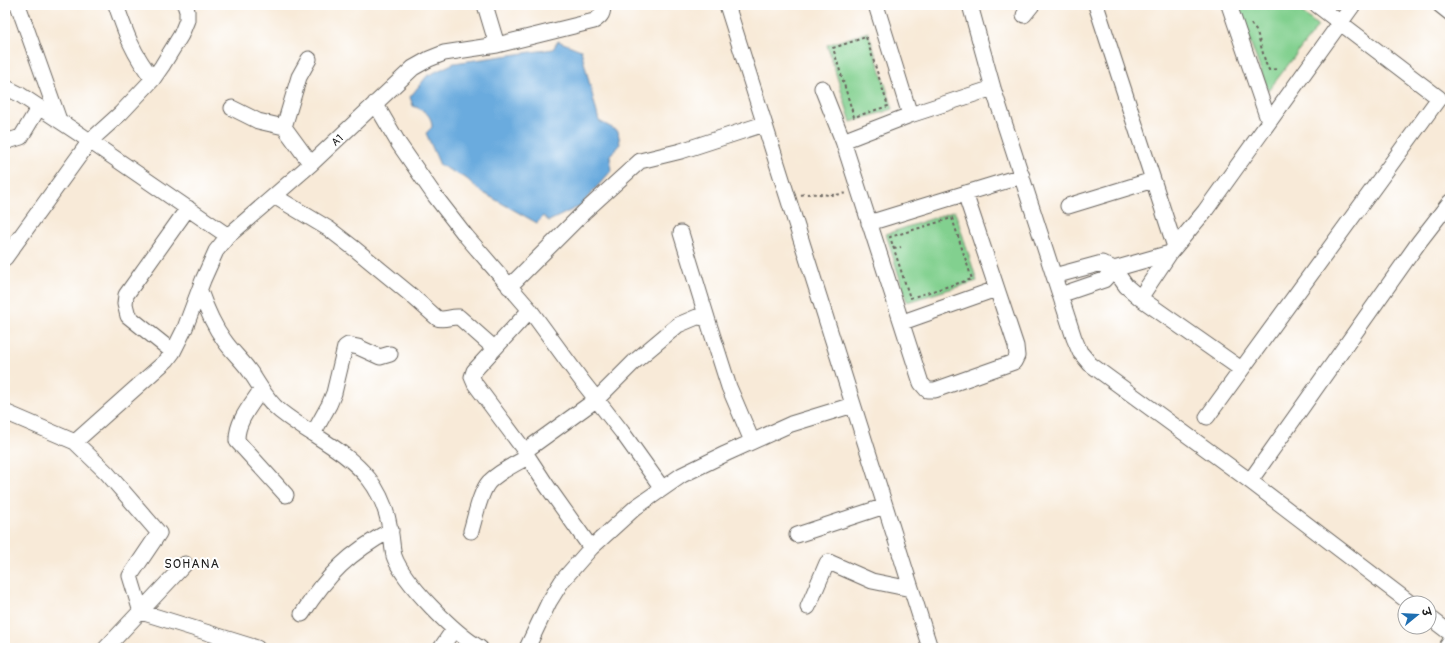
<svg xmlns="http://www.w3.org/2000/svg" width="1455" height="653" font-family="Pangolin,'Playpen Sans Deva',sans-serif">
	<style>
		.green { fill: #82d08f; stroke: #4f7656 }
		.water { fill: #6aabde; stroke: #43647d }
		.lines { fill: none; stroke-linecap: round; stroke-linejoin: round }
		.minor-casing { stroke: #69645e; stroke-width: 17 }
		.path { stroke: #69645e; stroke-width: 2; stroke-dasharray: 3 3; stroke-linecap: butt }
		.minor { stroke: #fff; stroke-width: 15 }
		.labels { text-anchor: middle; stroke-width: 4; stroke-linejoin: round; paint-order: stroke }
		.street-label { font-size: 11px; fill: #1c1c1c; stroke: #fff }
		.quarter-label { font-size: 13px; letter-spacing: 1px; fill: #1c1c1c; stroke: #fff }
	</style>
	<rect width="100%" height="100%" fill="#fff"/>
	<filter id="ink" filterUnits="userSpaceOnUse"><feTurbulence type="fractalNoise" baseFrequency=".025" numOctaves="2"/><feDisplacementMap in="SourceGraphic" scale="8" xChannelSelector="R" yChannelSelector="G"/><feConvolveMatrix kernelMatrix="1 2 1 2 8 2 1 2 1" color-interpolation-filters="sRGB"/></filter>
	<filter id="wash" filterUnits="userSpaceOnUse"><feTurbulence type="fractalNoise" baseFrequency=".012" numOctaves="4" result="noise"/><feDisplacementMap in="SourceGraphic" scale="16" xChannelSelector="R" yChannelSelector="G"/><feGaussianBlur stdDeviation="0.9" result="paint"/><feColorMatrix in="noise" values="0 0 0 0 0 0 0 0 0 0 0 0 0 0 0 0 0 1.4 0 .05"/><feComposite in="paint" operator="in"/></filter>
	<g filter="url(#wash)">
		<rect width="100%" height="100%" fill="#f8ead8"/>
		<!-- green -->
		<path class="green" d="M 1237,5 L 1294,5 L 1318,26 L 1268,91 Z
			M 868,32 L 893,109 L 851,122 L 827,45 Z
			M 955,211 L 977,281 L 907,302 L 886,234 Z"/>
		<!-- water -->
		<path class="water" d="M 558,41 L 581,50 L 599,121 L 618,131 L 620,144 L 610,155 L 611,171 L 580,206 L 549,221 L 543,216 L 537,223 L 480,191 L 467,179 L 440,165 L 426,133 L 432,127 C 432,115 424,110 413,106 L 410,97 L 427,76 L 454,63 L 553,49 Z"/>
	</g>
	<g filter="url(#ink)">
		<g class="lines">
			<!-- minor casing -->
			<g class="minor-casing">
				<path id="minor" d="M 18,5 L 59,120
					M 116,5 C 126,34 133,54 153,79
					M 485,5 L 497,45
					M 727,5 L 930,648
					M 876,5 L 910,115
					M 970,5 L 993,88 L 1074,338 L 1080,352 L 1090,364 L 1250,481 L 1410,603
					M 1096,5 L 1175,247
					M 1229,5 L 1269,122
					M 1440,5 L 1450,13
					M 1024,15 L 1032,5
					M 309,59 L 299,77 L 284,127 L 311,164
					M 5,87 L 19,94 L 78,133 L 228,236 L 311,164 L 413,68 L 429,59 L 444,53 L 497,45 L 594,21 C 602,16 603,13 603,5
					M 822,88 L 843,141
					M 375,103 L 399,144 L 435,196 L 466,236 L 530,310 L 582,381 L 622,432 L 662,488
					M 232,108 L 258,121 L 284,127
					M 5,142 L 21,137 L 39,107
					M 965,193 L 1016,346 L 1017,356 L 1014,362 L 935,390 L 927,390 L 921,383 L 843,141 L 910,115 L 993,88
					M 274,196 L 329,229 L 355,249 L 411,295 L 437,318 C 444,321 451,316 459,317 L 494,348
					M 1068,206 L 1153,180
					M 869,223 L 1022,176
					M 681,233 L 707,318
					M 5,258 L 90,141 L 121,113 L 153,79 L 162,66 L 181,35 L 187,20 L 187,11 L 185,5
					M 1054,276 L 1102,263 L 1114,269 L 1126,286 L 1140,298 L 1241,369
					M 509,287 L 584,212 L 640,161 L 681,151 L 764,124
					M 200,291 C 206,308 213,325 224,340 C 232,352 243,361 251,373 C 260,386 267,401 280,411 C 310,435 345,449 369,479 C 380,493 387,511 390,529 C 392,538 392,547 394,556 C 403,582 455,634 480,648
					M 1060,295 L 1104,280 L 1114,269 L 1170,253 L 1205,211 L 1353,5
					M 1140,298 L 1170,253
					M 903,322 L 996,289
					M 173,352 L 128,316 L 125,304 L 126,295 L 188,208
					M 261,390 C 251,405 236,422 237,441 L 286,495
					M 5,412 L 75,442 L 107,473 L 159,533 L 130,576 L 141,612 L 257,648
					M 1207,417 L 1439,98 L 1317,5
					M 313,434 L 329,405 L 334,393 L 345,347 L 348,345 L 358,347 L 380,357 L 390,354
					M 75,442 L 167,360 L 173,352 L 185,328 L 203,280 L 216,251 L 228,236
					M 525,451 L 475,384 L 472,377 L 474,371 L 530,310
					M 528,457 L 547,486 L 591,548
					M 1250,481 L 1419,242 L 1450,202
					M 471,531 C 475,518 480,492 489,482 C 500,471 515,464 528,457 L 525,451 L 597,399 L 634,362 L 678,325 L 697,317 L 707,318 L 729,387 L 752,441
					M 797,535 L 885,506
					M 808,607 L 827,563 L 829,562 L 872,581 L 911,589
					M 302,614 C 328,574 349,553 391,530
					M 1429,617 L 1450,633
					M 106,648 L 185,564
					M 441,648 L 454,629
					M 527,648 L 549,602 L 562,581 L 591,548 L 636,507 L 682,475 L 725,454 L 791,424 L 853,405
					M 1446,648 L 1450,642"/>
			</g>
			<!-- path -->
			<path class="path" d="M 1251,24 L 1257,32 L 1266,64 L 1269,70 L 1277,69
				M 866,37 L 888,106 L 854,117 L 833,48 Z
				M 801,195 C 815,191 829,198 846,193
				M 952,218 L 972,279 L 910,298 L 890,237 Z
				M 894,249 L 901,247"/>
			<!-- minor -->
			<use href="#minor" class="minor"/>
		</g>
	</g>
	<g class="labels">
		<!-- street labels -->
		<g class="street-label">
			<text transform="translate(337 140) rotate(-43)" y="4">A1</text>
		</g>
		<!-- quarter labels -->
		<g class="quarter-label">
			<text x="192" y="568">SOHANA</text>
		</g>
	</g>
	<!-- margin -->
	<rect width="1455" height="653" fill="none" stroke="#fff" stroke-width="20"/>
	<!-- north arrow -->
	<g transform="translate(1417 615) rotate(72)"><circle r="19" fill="#ffffff" stroke="#a4a4a4"/>
	<path d="M0-3L7 15L0 10L-7 15Z" fill="#1f6fb2"/>
	<text y="-6" font-size="11" font-weight="bold" text-anchor="middle" fill="#1c1c1c">उ</text>
	</g>
</svg>
